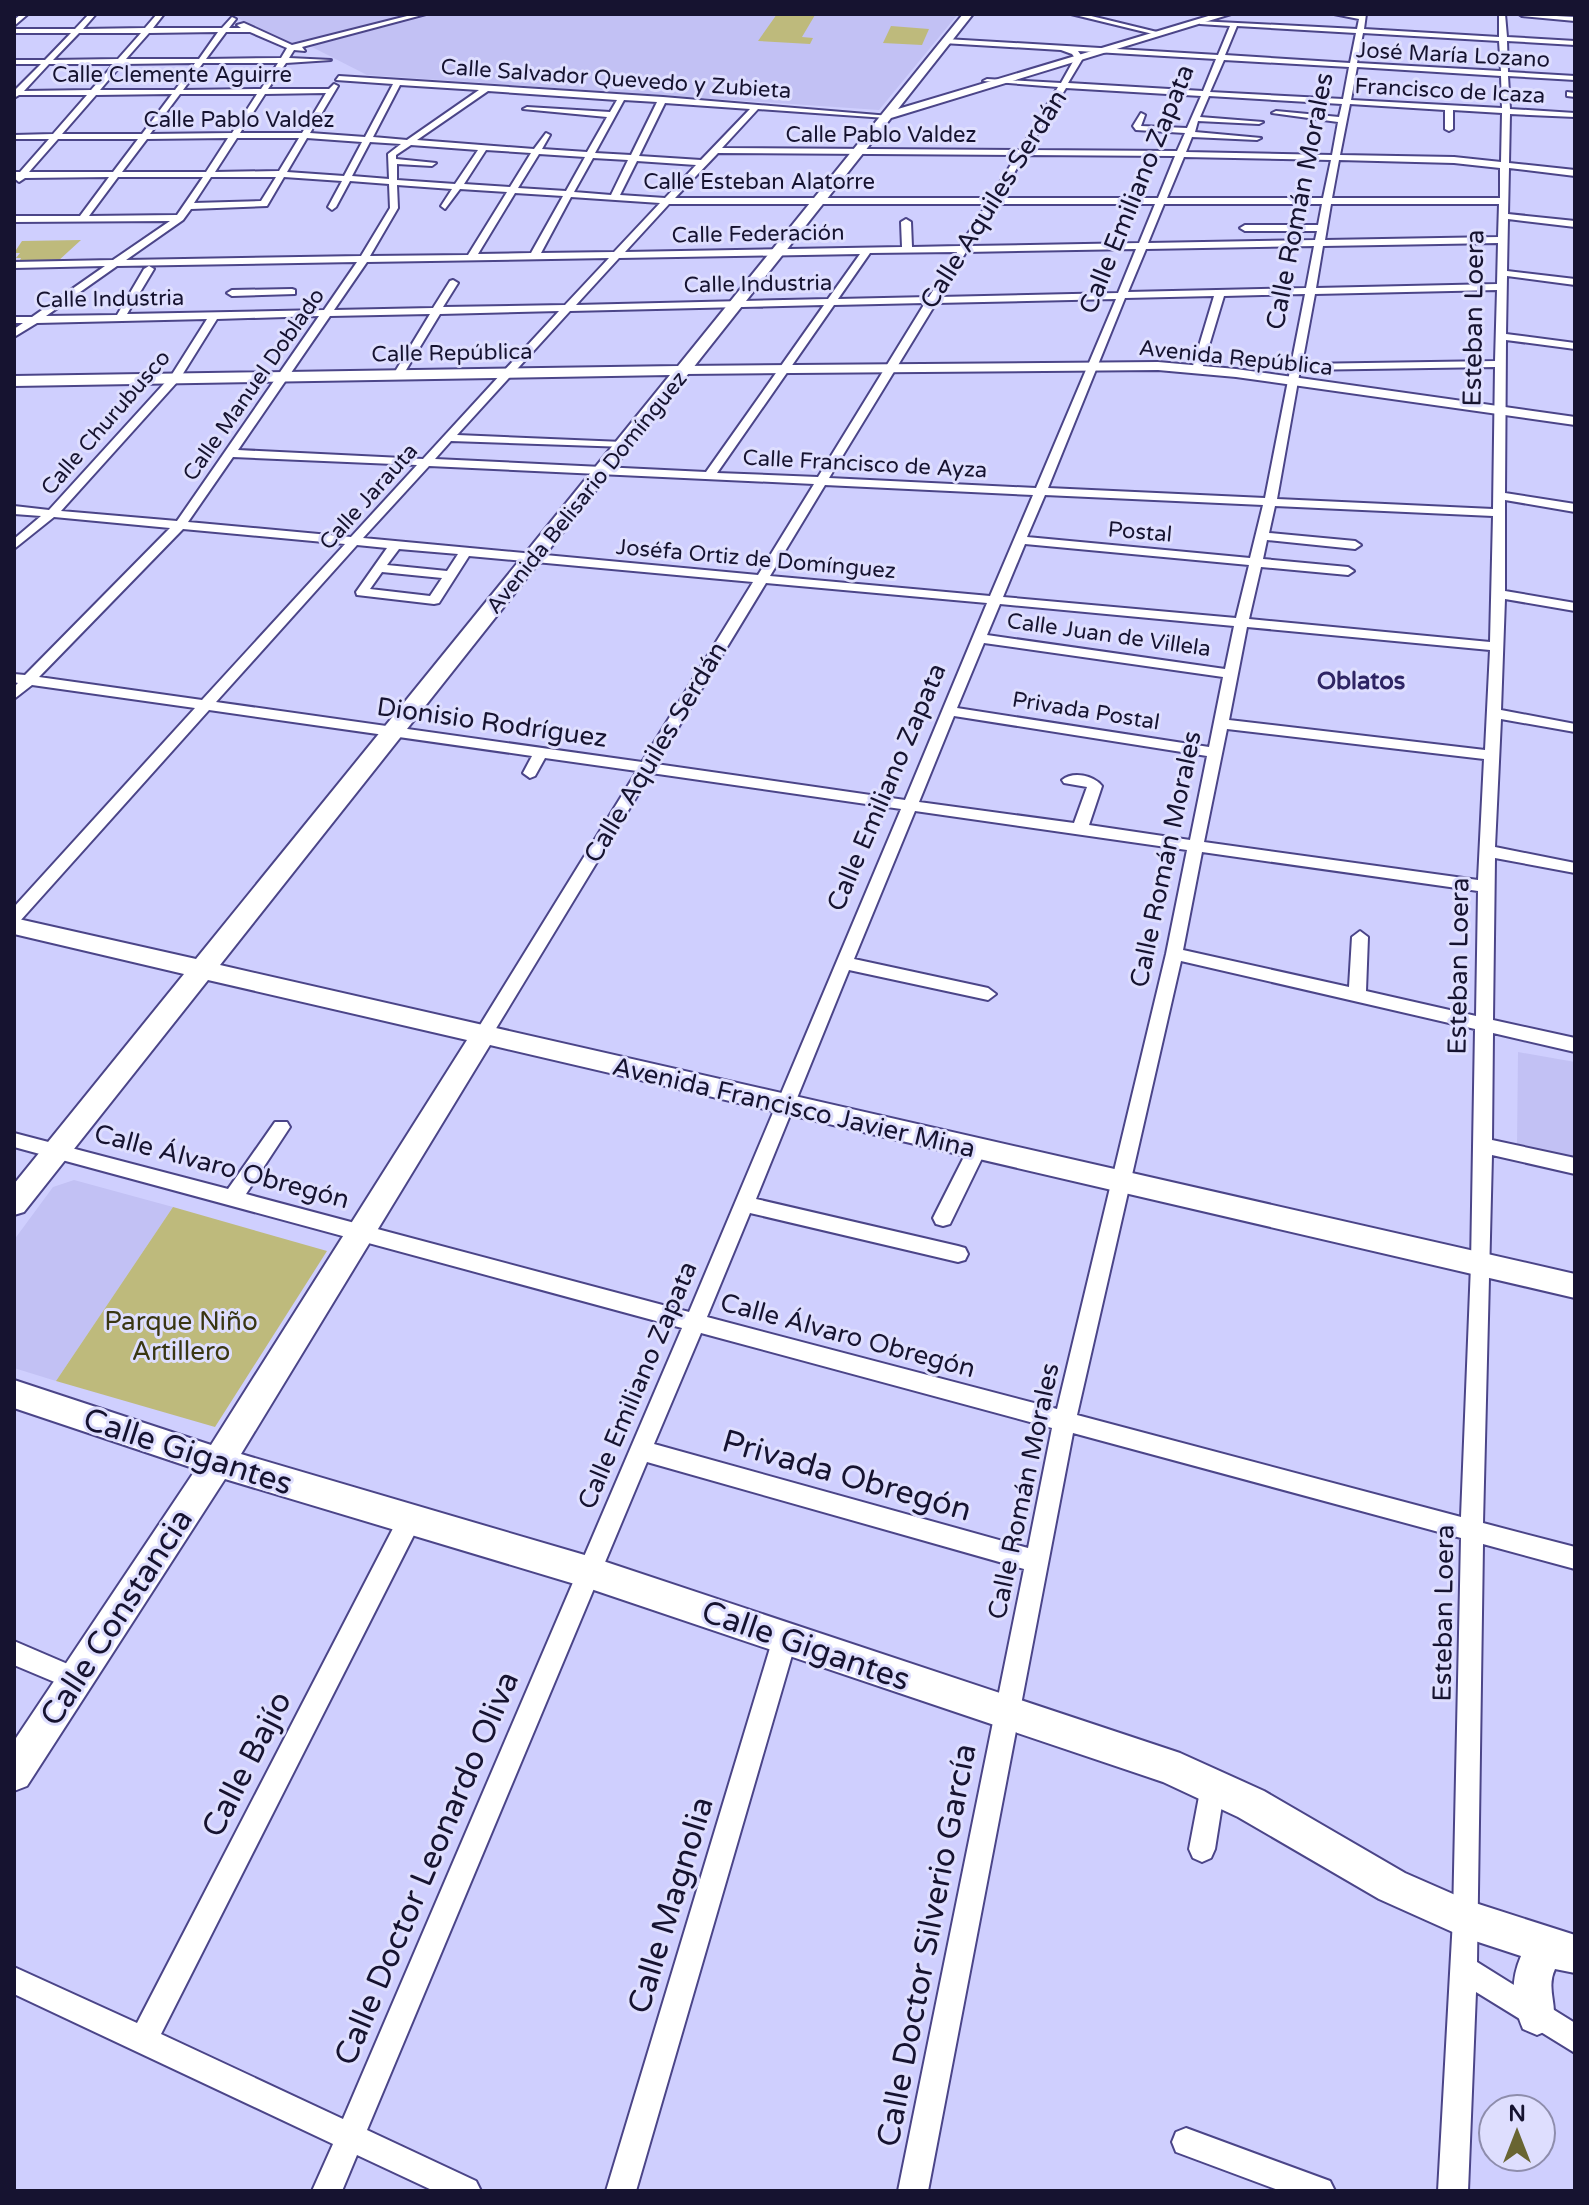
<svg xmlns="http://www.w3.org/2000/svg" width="1589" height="2205" font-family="'Varela Round',sans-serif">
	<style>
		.built { fill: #c2c1f4 }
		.green { fill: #beba7c }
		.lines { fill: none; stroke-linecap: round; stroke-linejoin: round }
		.minor-casing { stroke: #4b4588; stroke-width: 4 }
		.tertiary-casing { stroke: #4b4588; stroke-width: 4 }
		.secondary-casing { stroke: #4b4588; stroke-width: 4 }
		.minor { fill: #fff; fill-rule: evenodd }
		.tertiary { fill: #fff; fill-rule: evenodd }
		.secondary { fill: #fff; fill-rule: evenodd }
		.labels { text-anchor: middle; stroke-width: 6; stroke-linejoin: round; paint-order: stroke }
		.far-street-label { font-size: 22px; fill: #161330; stroke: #dedefe }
		.far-neighbourhood-label { font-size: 24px; font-weight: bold; fill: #2e2464; stroke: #dedefe }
		.street-label { font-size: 26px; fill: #161330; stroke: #dedefe }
		.park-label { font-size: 26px; fill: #393612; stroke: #dedefe }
		.near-street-label { font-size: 32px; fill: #161330; stroke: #dedefe }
	</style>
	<rect width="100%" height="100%" fill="#cfcffe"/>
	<!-- built -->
	<path class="built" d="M 230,14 L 418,14 L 292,47 Z
		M 436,14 L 958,14 L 879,110 L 367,75 L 310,46 Z
		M 1518,1052 L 1575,1062 L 1575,1159 L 1517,1147 Z
		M 74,1180 L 173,1207 L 56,1381 L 14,1368 L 14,1240 L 53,1187 Z"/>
	<!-- green -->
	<path class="green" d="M 777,14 L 815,15 L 802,37 L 813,38 L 810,44 L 758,41 Z
		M 891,26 L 929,29 L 922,45 L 883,43 Z
		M 81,240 L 57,262 L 19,262 L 21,258 L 16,258 L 20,253 L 14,253 L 22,241 Z
		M 173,1207 L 327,1251 L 215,1427 L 56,1381 Z"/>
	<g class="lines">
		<!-- minor casing -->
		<g class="minor-casing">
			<path id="minor" d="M 21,14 L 28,14 L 14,26 L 14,20 Z
				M 89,14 L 96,14 L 83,29 L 145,28 L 157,14 L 164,14 L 153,28 L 222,28 L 232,17 L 236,19 L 229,28 L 241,28 L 237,25 L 244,23 L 292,45 L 415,14 L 426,14 L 302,47 L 305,51 L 294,50 L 289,58 L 331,60 L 286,63 L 268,89 L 329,89 L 334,84 L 338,86 L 310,133 L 365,137 L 393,84 L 336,80 L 339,76 L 663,97 L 890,116 L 886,118 L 758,109 L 722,148 L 1020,150 L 1058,87 L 983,81 L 987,79 L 1061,83 L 1075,58 L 1072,54 L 1061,50 L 943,43 L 946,39 L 1218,55 L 1230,26 L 1200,24 L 1198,21 L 1357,29 L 1359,19 L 1334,14 L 1366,14 L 1364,29 L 1499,37 L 1499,14 L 1505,14 L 1507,37 L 1575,41 L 1575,45 L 1507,41 L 1508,72 L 1575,76 L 1575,80 L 1508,76 L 1510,109 L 1575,113 L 1575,117 L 1510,114 L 1509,163 L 1575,170 L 1575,176 L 1509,168 L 1508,214 L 1575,221 L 1575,227 L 1508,219 L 1507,271 L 1575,279 L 1575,285 L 1507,276 L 1506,334 L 1575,343 L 1575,349 L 1506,340 L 1505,493 L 1575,504 L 1575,512 L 1505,500 L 1505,591 L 1575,603 L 1575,611 L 1505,599 L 1501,710 L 1575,724 L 1575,732 L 1501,719 L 1495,847 L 1575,863 L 1575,873 L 1495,858 L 1493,1020 L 1575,1038 L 1575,1052 L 1493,1033 L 1492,1140 L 1575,1158 L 1575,1174 L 1492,1155 L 1483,1523 L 1575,1547 L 1575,1569 L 1483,1544 L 1477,1962 L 1575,2023 L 1575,2053 L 1476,1992 L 1468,2191 L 1438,2191 L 1453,1919 L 1461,1538 L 1073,1433 L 928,2191 L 898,2191 L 1024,1569 L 647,1462 L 367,2130 L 476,2181 L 481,2191 L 434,2191 L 357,2155 L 342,2191 L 312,2191 L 333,2144 L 14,1994 L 14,1967 L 137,2023 L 402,1511 L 410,1508 L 418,1511 L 421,1519 L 418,1527 L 161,2034 L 343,2119 L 682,1328 L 14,1147 L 14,1133 L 228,1189 L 275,1122 L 287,1122 L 290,1127 L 246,1194 L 689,1312 L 901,809 L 651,773 L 489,1040 L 477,1040 L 474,1035 L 477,1030 L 637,771 L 545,758 L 535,776 L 530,778 L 523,773 L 532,756 L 209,710 L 20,921 L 14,923 L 14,907 L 195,708 L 32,685 L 14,699 L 14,687 L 18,683 L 14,682 L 14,674 L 25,675 L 170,528 L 54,517 L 14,549 L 14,539 L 41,516 L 14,514 L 14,506 L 49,510 L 171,376 L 207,319 L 37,323 L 14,337 L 14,329 L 23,323 L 14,323 L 14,317 L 32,317 L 105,266 L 14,268 L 14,262 L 113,260 L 170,221 L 14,222 L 14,216 L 80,216 L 109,177 L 25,178 L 19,182 L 14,178 L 14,172 L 20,172 L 49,139 L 14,139 L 14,135 L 53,134 L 87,95 L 19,95 L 14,98 L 14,91 L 41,64 L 14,64 L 14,60 L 45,60 L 71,33 L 14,33 L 14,29 L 75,29 ZM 1237,26 L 1356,33 L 1350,63 L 1225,55 ZM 218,32 L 199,59 L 126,59 L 149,33 ZM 226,32 L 250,32 L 287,48 L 281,58 L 206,59 ZM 79,33 L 141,33 L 118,59 L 53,60 ZM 1363,33 L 1499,41 L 1501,71 L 1357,63 ZM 1078,51 L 1216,59 L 1203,91 L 1068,83 L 1083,58 ZM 1224,60 L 1349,67 L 1343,99 L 1210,92 ZM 195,63 L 175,90 L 100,90 L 122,64 ZM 203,63 L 278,63 L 261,89 L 183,90 ZM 49,64 L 114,64 L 91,90 L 24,91 ZM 1357,67 L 1501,76 L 1502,108 L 1351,100 ZM 400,85 L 479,90 L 407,140 L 373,137 ZM 1066,88 L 1201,96 L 1187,128 L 1141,126 L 1145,115 L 1141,113 L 1133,126 L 1136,130 L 1185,133 L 1177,151 L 1028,150 ZM 488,91 L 617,100 L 610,112 L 527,107 L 523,109 L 607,117 L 587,152 L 542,149 L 550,135 L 546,133 L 534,149 L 417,140 ZM 326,93 L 302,133 L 240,133 L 265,94 ZM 172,94 L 142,134 L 62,134 L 96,95 ZM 180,94 L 257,94 L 232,133 L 150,134 ZM 1209,96 L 1342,104 L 1339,117 L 1276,111 L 1272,113 L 1338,122 L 1332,155 L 1186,152 L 1192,137 L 1257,140 L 1261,138 L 1195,132 L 1198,121 L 1259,124 L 1263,122 L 1200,117 ZM 624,100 L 657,102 L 631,155 L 595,153 ZM 665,103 L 750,109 L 701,160 L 639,156 ZM 1350,104 L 1445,110 L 1445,129 L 1449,131 L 1453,129 L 1453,110 L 1502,113 L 1501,162 L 1454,157 L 1340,155 ZM 228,138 L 206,172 L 122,172 L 147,139 ZM 237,138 L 299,138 L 279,171 L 215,172 ZM 307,138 L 362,142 L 344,176 L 287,172 ZM 58,139 L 138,139 L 113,172 L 29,172 ZM 370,142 L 401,144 L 388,154 L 389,179 L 352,176 ZM 411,145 L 478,150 L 455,184 L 397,180 L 397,164 L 432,166 L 436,163 L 396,159 L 396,155 ZM 486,150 L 531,153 L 510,187 L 464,184 ZM 718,153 L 1017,155 L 990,198 L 675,198 ZM 539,154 L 585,157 L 566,191 L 518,188 ZM 1025,155 L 1175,156 L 1158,198 L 999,198 ZM 1184,157 L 1331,160 L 1323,198 L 1167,198 ZM 593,158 L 628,160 L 611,195 L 574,192 ZM 1339,160 L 1454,163 L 1500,168 L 1500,198 L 1332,198 ZM 637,161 L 696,165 L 665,198 L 620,195 ZM 118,177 L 203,177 L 177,215 L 89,216 ZM 211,177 L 276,177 L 261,201 L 194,203 ZM 284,177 L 342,181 L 328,207 L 332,210 L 336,207 L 350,181 L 389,184 L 390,208 L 361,256 L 126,260 L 183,220 L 191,209 L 267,206 ZM 397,185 L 452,189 L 441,206 L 445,209 L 460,189 L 507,192 L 468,255 L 370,256 L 398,208 ZM 515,193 L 563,196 L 531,253 L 478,254 ZM 571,197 L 660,203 L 614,252 L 541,253 ZM 669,204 L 987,204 L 960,246 L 912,247 L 911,222 L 906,219 L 901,222 L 902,247 L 625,252 ZM 996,204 L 1155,204 L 1139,243 L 970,246 ZM 1164,204 L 1322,204 L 1318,225 L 1245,225 L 1240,228 L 1245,231 L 1317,231 L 1315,240 L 1148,243 ZM 1331,204 L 1499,204 L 1498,237 L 1325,240 ZM 1498,243 L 1497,284 L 1316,288 L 1323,246 ZM 1314,246 L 1306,288 L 1128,292 L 1146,249 ZM 1136,249 L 1118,293 L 939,297 L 966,252 ZM 957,252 L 929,297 L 838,299 L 870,253 ZM 860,254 L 828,299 L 576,305 L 619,258 ZM 609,258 L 565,305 L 443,307 L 458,283 L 453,280 L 450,281 L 433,308 L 334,310 L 367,262 ZM 357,262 L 324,310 L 127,314 L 154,269 L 149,266 L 144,269 L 117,315 L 46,316 L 117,266 ZM 1497,290 L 1495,361 L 1302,364 L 1315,294 ZM 1305,294 L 1265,498 L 1048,488 L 1125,298 L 1214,296 L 1192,369 L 1197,372 L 1202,369 L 1224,296 ZM 1116,299 L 1036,488 L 829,478 L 936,303 ZM 925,303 L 818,477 L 717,473 L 834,305 ZM 824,305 L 706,472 L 435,459 L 451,441 L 627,447 L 627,443 L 623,442 L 457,435 L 570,311 ZM 559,311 L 423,459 L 238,450 L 330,316 L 430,314 L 393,375 L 398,378 L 403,375 L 440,314 ZM 319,316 L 177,521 L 61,511 L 179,380 L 217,319 ZM 1495,367 L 1493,509 L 1277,499 L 1300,370 ZM 233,457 L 417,465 L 351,537 L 188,522 ZM 429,466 L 814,484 L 758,575 L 363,538 ZM 825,485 L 1033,495 L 990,596 L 770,576 ZM 1045,495 L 1263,505 L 1250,558 L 1027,537 ZM 1275,506 L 1493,516 L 1490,642 L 1249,619 L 1261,567 L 1348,575 L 1354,571 L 1348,567 L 1263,559 L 1267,540 L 1355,549 L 1361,545 L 1355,541 L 1269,533 ZM 183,529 L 345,544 L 202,700 L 39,677 ZM 1025,544 L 1249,565 L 1236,618 L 1003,597 ZM 357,545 L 387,548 L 356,592 L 357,595 L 434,604 L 439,603 L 469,556 L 753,582 L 642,762 L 216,702 ZM 399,549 L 458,554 L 447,571 L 387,565 ZM 382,572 L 442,578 L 430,596 L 370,589 ZM 766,583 L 987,603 L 905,800 L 656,764 ZM 1000,604 L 1234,626 L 1225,669 L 987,635 ZM 1247,627 L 1490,650 L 1485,750 L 1229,720 ZM 984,643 L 1223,677 L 1209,747 L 957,708 ZM 954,716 L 1207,756 L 1190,840 L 1089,825 L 1102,786 C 1093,775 1073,771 1062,780 L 1064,783 L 1087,787 L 1074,823 L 919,802 ZM 1227,729 L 1484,759 L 1478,880 L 1204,842 ZM 915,811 L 1187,850 L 1166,954 L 1057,1409 L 707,1317 L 750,1213 L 958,1262 L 965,1260 L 968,1254 L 965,1248 L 958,1246 L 756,1199 L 849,970 L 988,1000 L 996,994 L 988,988 L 854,959 ZM 1202,852 L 1478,891 L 1476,1016 L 1366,991 L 1368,937 L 1360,931 L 1352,937 L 1349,987 L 1183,950 ZM 1181,961 L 1475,1029 L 1471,1265 L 1461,1517 L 1077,1415 ZM 701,1333 L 1052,1428 L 1028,1548 L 654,1444 Z
				M 1071,14 L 1083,14 L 1157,32 L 1153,34 Z
				M 1519,14 L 1575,17 L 1575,21 L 1522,16 Z
				M 1567,92 L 1575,93 L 1575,97 L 1567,96 Z
				M 292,289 L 295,290 L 295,294 L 232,296 L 227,293 L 232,290 Z
				M 977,1143 L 984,1145 L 986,1150 L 950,1224 L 943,1226 L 936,1224 L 933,1218 L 936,1212 L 970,1145 Z
				M 785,1626 L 793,1630 L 797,1638 L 636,2191 L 606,2191 L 773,1638 L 777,1630 Z
				M 14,1641 L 84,1671 L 88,1679 L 84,1687 L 76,1691 L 14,1665 Z
				M 1213,1774 L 1222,1777 L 1225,1786 L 1215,1849 L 1211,1858 L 1202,1862 L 1193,1858 L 1189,1849 L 1201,1786 L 1204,1777 Z
				M 1186,2128 L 1330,2181 L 1335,2191 L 1281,2191 L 1176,2152 L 1172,2142 L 1176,2132 Z"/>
		</g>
		<!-- tertiary casing -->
		<g class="tertiary-casing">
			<path id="tertiary" d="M 1158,362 L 1236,369 L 1575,417 L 1575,425 L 1236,377 L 1158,370 L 684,374 L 678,370 L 684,366 Z"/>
		</g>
		<!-- secondary casing -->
		<g class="secondary-casing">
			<path id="secondary" d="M 963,14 L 973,14 L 898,109 L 1215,14 L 1231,14 L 891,118 L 220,965 L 1575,1274 L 1575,1298 L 490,1045 L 241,1454 L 588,1556 L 1180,1753 L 1264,1791 L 1405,1873 L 1469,1901 L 1575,1935 L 1575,1973 L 1555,1969 C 1545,1990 1560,2007 1551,2029 L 1537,2035 L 1523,2029 C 1512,2003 1510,1982 1521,1956 L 1466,1938 L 1379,1899 L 1238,1817 L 1163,1782 L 588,1588 L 225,1479 L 27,1786 L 14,1791 L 14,1741 L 196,1469 L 14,1408 L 14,1380 L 211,1445 L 467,1040 L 208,980 L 24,1212 L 14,1215 L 14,1184 L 184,974 L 14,934 L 14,918 L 196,959 L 670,375 L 14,386 L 14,376 L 678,366 Z"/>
		</g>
		<!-- minor -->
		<use href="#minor" class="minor"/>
		<!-- tertiary -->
		<use href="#tertiary" class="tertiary"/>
		<!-- secondary -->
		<use href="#secondary" class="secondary"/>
	</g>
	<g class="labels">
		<!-- far-street labels -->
		<g class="far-street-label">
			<text transform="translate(1453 54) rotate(3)" y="8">José María Lozano</text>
			<text x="172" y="82">Calle Clemente Aguirre</text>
			<text transform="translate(616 78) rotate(4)" y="8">Calle Salvador Quevedo y Zubieta</text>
			<text transform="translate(1450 90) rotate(3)" y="8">Francisco de Icaza</text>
			<text x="239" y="127">Calle Pablo Valdez</text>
			<text x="881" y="142">Calle Pablo Valdez</text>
			<text x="759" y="189">Calle Esteban Alatorre</text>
			<text transform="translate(758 233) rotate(-1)" y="8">Calle Federación</text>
			<text transform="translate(758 283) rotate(-1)" y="8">Calle Industria</text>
			<text transform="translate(110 298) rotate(-1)" y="8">Calle Industria</text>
			<text transform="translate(452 352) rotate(-1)" y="8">Calle República</text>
			<text transform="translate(1236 357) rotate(6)" y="8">Avenida República</text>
			<text transform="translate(253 384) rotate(-55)" y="8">Calle Manuel Doblado</text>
			<text transform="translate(105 422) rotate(-49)" y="8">Calle Churubusco</text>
			<text transform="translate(865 463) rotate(3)" y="8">Calle Francisco de Ayza</text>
			<text transform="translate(586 492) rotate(-51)" y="8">Avenida Belisario Domínguez</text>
			<text transform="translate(368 496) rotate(-48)" y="8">Calle Jarauta</text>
			<text transform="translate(1140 531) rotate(5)" y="8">Postal</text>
			<text transform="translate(756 558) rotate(5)" y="8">Joséfa Ortiz de Domínguez</text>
			<text transform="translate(1109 634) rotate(8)" y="8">Calle Juan de Villela</text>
			<text transform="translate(1086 710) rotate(9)" y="8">Privada Postal</text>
		</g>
		<!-- far-neighbourhood labels -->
		<g class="far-neighbourhood-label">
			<text x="1361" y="689">Oblatos</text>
		</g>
		<!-- street labels -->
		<g class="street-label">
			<text transform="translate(1136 189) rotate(-68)" y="9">Calle Emiliano Zapata</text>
			<text transform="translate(993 199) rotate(-58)" y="9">Calle Aquiles Serdán</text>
			<text transform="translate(1299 201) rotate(-79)" y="9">Calle Román Morales</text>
			<text transform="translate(1473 318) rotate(-89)" y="9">Esteban Loera</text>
			<text transform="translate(492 722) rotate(8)" y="9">Dionisio Rodríguez</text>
			<text transform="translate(655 752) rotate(-59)" y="9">Calle Aquiles Serdán</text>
			<text transform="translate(886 787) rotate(-67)" y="9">Calle Emiliano Zapata</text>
			<text transform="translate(1165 859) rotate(-78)" y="9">Calle Román Morales</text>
			<text transform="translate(1458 966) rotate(-89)" y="9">Esteban Loera</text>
			<text transform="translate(794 1107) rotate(13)" y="9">Avenida Francisco Javier Mina</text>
			<text transform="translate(222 1166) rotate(15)" y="9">Calle Álvaro Obregón</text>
			<text transform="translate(848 1335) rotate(15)" y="9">Calle Álvaro Obregón</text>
			<text transform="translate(637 1385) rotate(-67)" y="9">Calle Emiliano Zapata</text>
			<text transform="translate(1023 1491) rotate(-78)" y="9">Calle Román Morales</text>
			<text transform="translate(1443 1613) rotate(-89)" y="9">Esteban Loera</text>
		</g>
		<!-- park labels -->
		<g class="park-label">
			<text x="181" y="1330">Parque Niño<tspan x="181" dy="30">Artillero</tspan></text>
		</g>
		<!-- near-street labels -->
		<g class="near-street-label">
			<text transform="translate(188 1451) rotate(18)" y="11">Calle Gigantes</text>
			<text transform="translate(847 1475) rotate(16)" y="11">Privada Obregón</text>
			<text transform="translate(116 1617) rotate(-57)" y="11">Calle Constancia</text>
			<text transform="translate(806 1645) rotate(19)" y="11">Calle Gigantes</text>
			<text transform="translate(246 1764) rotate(-63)" y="11">Calle Bajío</text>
			<text transform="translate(426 1868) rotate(-67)" y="11">Calle Doctor Leonardo Oliva</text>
			<text transform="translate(670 1905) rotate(-73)" y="11">Calle Magnolia</text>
			<text transform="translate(926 1945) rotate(-79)" y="11">Calle Doctor Silverio García</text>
		</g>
	</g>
	<!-- border -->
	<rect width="1589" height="2205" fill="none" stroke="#161330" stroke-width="32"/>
	<!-- north arrow -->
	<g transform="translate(1517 2133)"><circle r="38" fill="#dedefe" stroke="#8e8dac" stroke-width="2"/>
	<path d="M0-6L14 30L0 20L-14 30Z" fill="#696532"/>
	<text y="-12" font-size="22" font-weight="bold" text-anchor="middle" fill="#161330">N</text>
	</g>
</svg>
